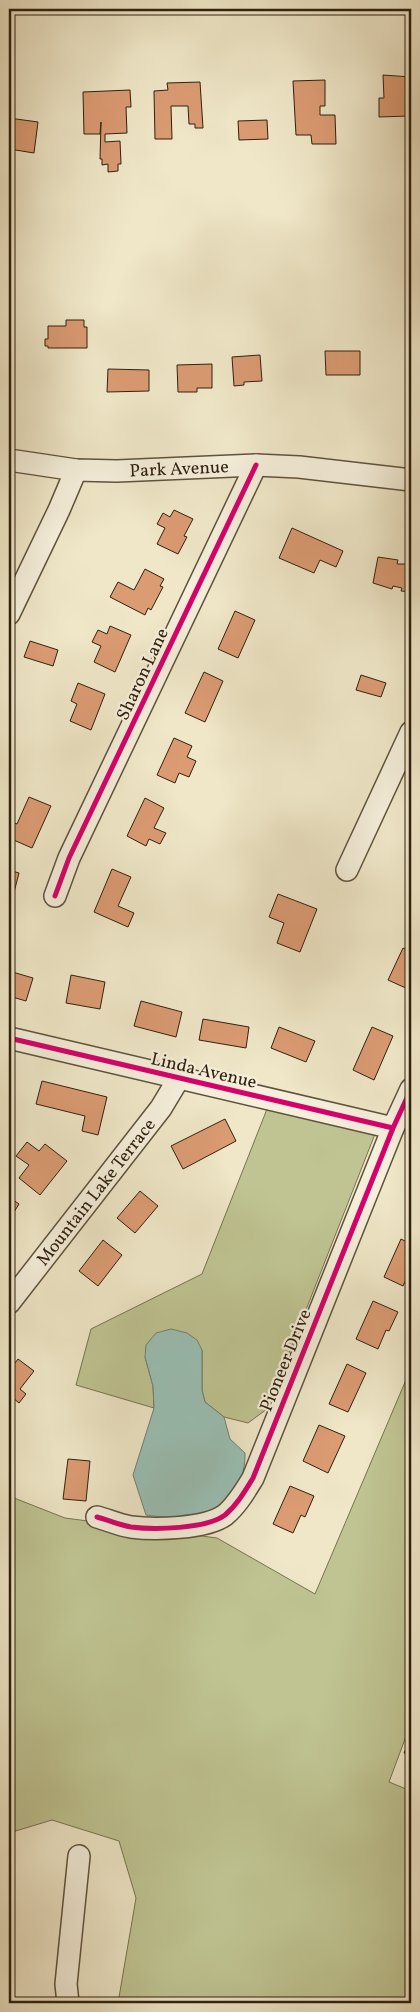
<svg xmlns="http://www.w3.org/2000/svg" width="420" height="2012" font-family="Vollkorn,serif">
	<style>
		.green { fill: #bfc492; stroke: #777250 }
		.water { fill: #9ac0b5; stroke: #6f8073 }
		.building { fill: #db9b73; stroke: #2f200f }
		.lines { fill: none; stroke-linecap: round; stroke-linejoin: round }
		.minor-casing { stroke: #5f523d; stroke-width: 24 }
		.minor { stroke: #f5efdb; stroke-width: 21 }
		.cycleway-casing { stroke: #f5efdb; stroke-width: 8 }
		.cycleway { stroke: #d6006c; stroke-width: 5 }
		.labels { text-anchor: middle; stroke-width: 4.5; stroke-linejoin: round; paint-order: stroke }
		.street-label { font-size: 18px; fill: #2f200f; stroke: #f5efdb }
	</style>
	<rect width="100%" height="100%" fill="#efe7c8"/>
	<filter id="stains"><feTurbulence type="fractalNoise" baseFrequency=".004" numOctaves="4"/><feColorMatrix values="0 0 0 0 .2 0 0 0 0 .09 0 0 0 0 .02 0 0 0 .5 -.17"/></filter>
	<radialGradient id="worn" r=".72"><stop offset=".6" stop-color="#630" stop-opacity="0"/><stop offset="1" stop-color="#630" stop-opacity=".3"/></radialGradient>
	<!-- green -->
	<path class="green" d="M 267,1109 L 377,1129 L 267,1409 L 248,1423 L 224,1417 L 205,1402 L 202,1390 L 202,1350 L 145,1357 L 153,1386 L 154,1408 L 76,1385 L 91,1329 L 202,1274 Z
		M 411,1368 L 411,1723 L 389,1782 L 411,1791 L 411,2003 L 118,2003 L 136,1898 L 119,1841 L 52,1820 L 9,1833 L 9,1496 L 65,1518 L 217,1538 L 315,1594 Z"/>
	<!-- water -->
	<path class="water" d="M 171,1329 L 187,1333 L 197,1340 L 202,1350 L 202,1390 L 205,1402 L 224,1417 L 230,1439 L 245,1453 C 246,1473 234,1510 213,1517 C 203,1520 157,1517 146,1515 L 133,1475 L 154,1408 L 153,1386 L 145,1357 L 146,1345 L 156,1333 Z"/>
	<!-- building -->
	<path class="building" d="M 383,75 L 411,77 L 411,114 L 409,116 L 379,117 L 379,98 L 384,98 Z
		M 325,80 L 325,106 L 320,106 L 320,115 L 335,115 L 336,144 L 312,144 L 311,135 L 296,135 L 293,81 Z
		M 200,82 L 203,128 L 195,128 L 195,124 L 189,124 L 188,106 L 171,106 L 172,139 L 155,139 L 154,91 L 168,90 L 167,83 Z
		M 130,90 L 131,107 L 126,107 L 127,133 L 105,134 L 105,142 L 120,141 L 121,164 L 118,164 L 118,171 L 108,172 L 108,164 L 102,165 L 102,159 L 100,159 L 101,122 L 100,134 L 84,134 L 83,92 Z
		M 9,118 L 38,122 L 34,153 L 9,149 Z
		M 267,120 L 268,139 L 239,140 L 238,121 Z
		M 66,320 L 84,320 L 84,327 L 87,327 L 87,348 L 48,348 L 48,346 L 45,346 L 45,339 L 48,339 L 48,326 L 66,326 Z
		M 325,351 L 360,351 L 360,375 L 326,375 Z
		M 260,355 L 262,381 L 244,382 L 244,385 L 234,386 L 232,357 Z
		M 212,364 L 212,388 L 197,388 L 197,392 L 178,392 L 177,365 Z
		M 108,369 L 149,370 L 149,391 L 107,392 Z
		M 174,510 L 193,519 L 184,536 L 187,537 L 178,554 L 157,544 L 165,528 L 157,524 L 163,513 L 170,517 Z
		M 292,528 L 343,551 L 336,567 L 320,560 L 314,573 L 279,558 Z
		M 378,557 L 398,560 L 397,564 L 409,564 L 409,566 L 411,567 L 411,592 L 401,591 L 402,588 L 393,586 L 392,589 L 373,583 Z
		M 145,569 L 164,579 L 160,586 L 163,587 L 151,610 L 148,608 L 145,615 L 110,597 L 118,582 L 134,590 Z
		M 235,611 L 255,620 L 238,658 L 218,649 Z
		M 110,626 L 131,635 L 115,672 L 94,662 L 101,646 L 92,642 L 98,630 L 107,634 Z
		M 30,641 L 58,650 L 53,666 L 24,657 Z
		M 204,672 L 223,681 L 205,722 L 185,713 Z
		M 361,675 L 386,683 L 381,697 L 356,690 Z
		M 78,683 L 105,694 L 91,730 L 70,721 L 77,704 L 71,701 Z
		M 174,738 L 192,746 L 187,757 L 196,761 L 189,777 L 179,773 L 175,783 L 157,775 Z
		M 29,797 L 51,806 L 32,848 L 9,838 L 9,821 L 17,824 Z
		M 145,798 L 164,808 L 154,828 L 166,833 L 160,844 L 149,839 L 146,846 L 127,836 Z
		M 112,869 L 131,877 L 118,906 L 134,913 L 128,927 L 94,912 Z
		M 9,870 L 19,873 L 9,912 Z
		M 278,894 L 317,909 L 300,952 L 277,943 L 284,923 L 269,917 Z
		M 403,948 L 411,952 L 411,981 L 408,989 L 388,980 Z
		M 9,971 L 33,978 L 26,1001 L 9,996 Z
		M 71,975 L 105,982 L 100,1009 L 66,1003 Z
		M 141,1001 L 182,1012 L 176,1037 L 134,1026 Z
		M 203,1019 L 249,1027 L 246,1048 L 199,1040 Z
		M 279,1027 L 315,1041 L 306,1062 L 271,1048 Z
		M 372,1027 L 393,1036 L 374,1080 L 353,1070 Z
		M 42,1081 L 107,1097 L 98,1135 L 82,1131 L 85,1116 L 36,1104 Z
		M 225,1119 L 236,1141 L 183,1169 L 171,1146 Z
		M 27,1142 L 39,1151 L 45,1144 L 67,1161 L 40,1195 L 19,1178 L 29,1165 L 16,1156 Z
		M 140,1191 L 158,1206 L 135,1233 L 117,1218 Z
		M 9,1197 L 19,1204 L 9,1220 Z
		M 401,1239 L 411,1244 L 411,1268 L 403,1286 L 384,1277 Z
		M 103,1240 L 122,1255 L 98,1286 L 79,1271 Z
		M 373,1301 L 398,1312 L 389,1331 L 386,1330 L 378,1349 L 356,1339 Z
		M 18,1359 L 34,1371 L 20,1389 L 26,1394 L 19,1403 L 13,1398 L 9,1404 L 9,1371 Z
		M 347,1364 L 366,1373 L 348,1412 L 329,1404 Z
		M 319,1425 L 345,1436 L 328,1473 L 303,1461 Z
		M 68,1459 L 90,1461 L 86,1501 L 63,1499 Z
		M 290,1486 L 314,1496 L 305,1517 L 301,1515 L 293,1533 L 273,1524 Z
		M 411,1737 L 411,1756 L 404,1753 Z"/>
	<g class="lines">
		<!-- minor casing -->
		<g class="minor-casing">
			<g id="minor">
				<path id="s1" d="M 9,460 L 76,470 L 117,471 L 256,465 L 299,467 L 411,480"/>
				<path d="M 9,614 L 59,510 L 76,470"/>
				<path d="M 347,870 L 411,732"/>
				<path d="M 55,896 L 69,858 L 256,465"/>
				<path d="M 9,1038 L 393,1128"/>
				<path id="s2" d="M 9,1303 L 161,1108 L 179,1078"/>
				<path d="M 97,1517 C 108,1520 119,1525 131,1527 C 154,1530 206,1529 225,1515 C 237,1505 245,1491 253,1478 L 393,1128 L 411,1089"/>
				<path d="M 68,2003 L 66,1984 L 79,1856"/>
			</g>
		</g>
		<!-- minor -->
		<use href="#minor" class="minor"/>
		<!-- cycleway casing -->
		<g class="cycleway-casing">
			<path id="cycleway" d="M 55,896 L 69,858 L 256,465
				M 9,1038 L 393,1128
				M 97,1517 C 108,1520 119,1525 131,1527 C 154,1530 206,1529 225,1515 C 237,1505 245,1491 253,1478 L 393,1128 L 411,1089"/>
		</g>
		<!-- cycleway -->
		<use href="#cycleway" class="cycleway"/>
	</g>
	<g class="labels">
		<!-- street labels -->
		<g class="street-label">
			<text dy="6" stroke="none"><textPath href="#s1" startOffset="171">Park Avenue</textPath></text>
			<text transform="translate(142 674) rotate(-65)" y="6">Sharon Lane</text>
			<text transform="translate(204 1070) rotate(13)" y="6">Linda Avenue</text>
			<text dy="6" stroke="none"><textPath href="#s2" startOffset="141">Mountain Lake Terrace</textPath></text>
			<text transform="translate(285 1360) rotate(-68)" y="6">Pioneer Drive</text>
		</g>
	</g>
	<!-- margin -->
	<rect width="420" height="2012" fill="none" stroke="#efe7c8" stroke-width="30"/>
	<rect x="10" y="10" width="400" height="1992" fill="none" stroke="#2f200f" stroke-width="2.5"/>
	<rect x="15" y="15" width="390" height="1982" fill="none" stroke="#2f200f"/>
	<rect width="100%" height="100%" filter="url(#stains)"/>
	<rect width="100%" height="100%" fill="url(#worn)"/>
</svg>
